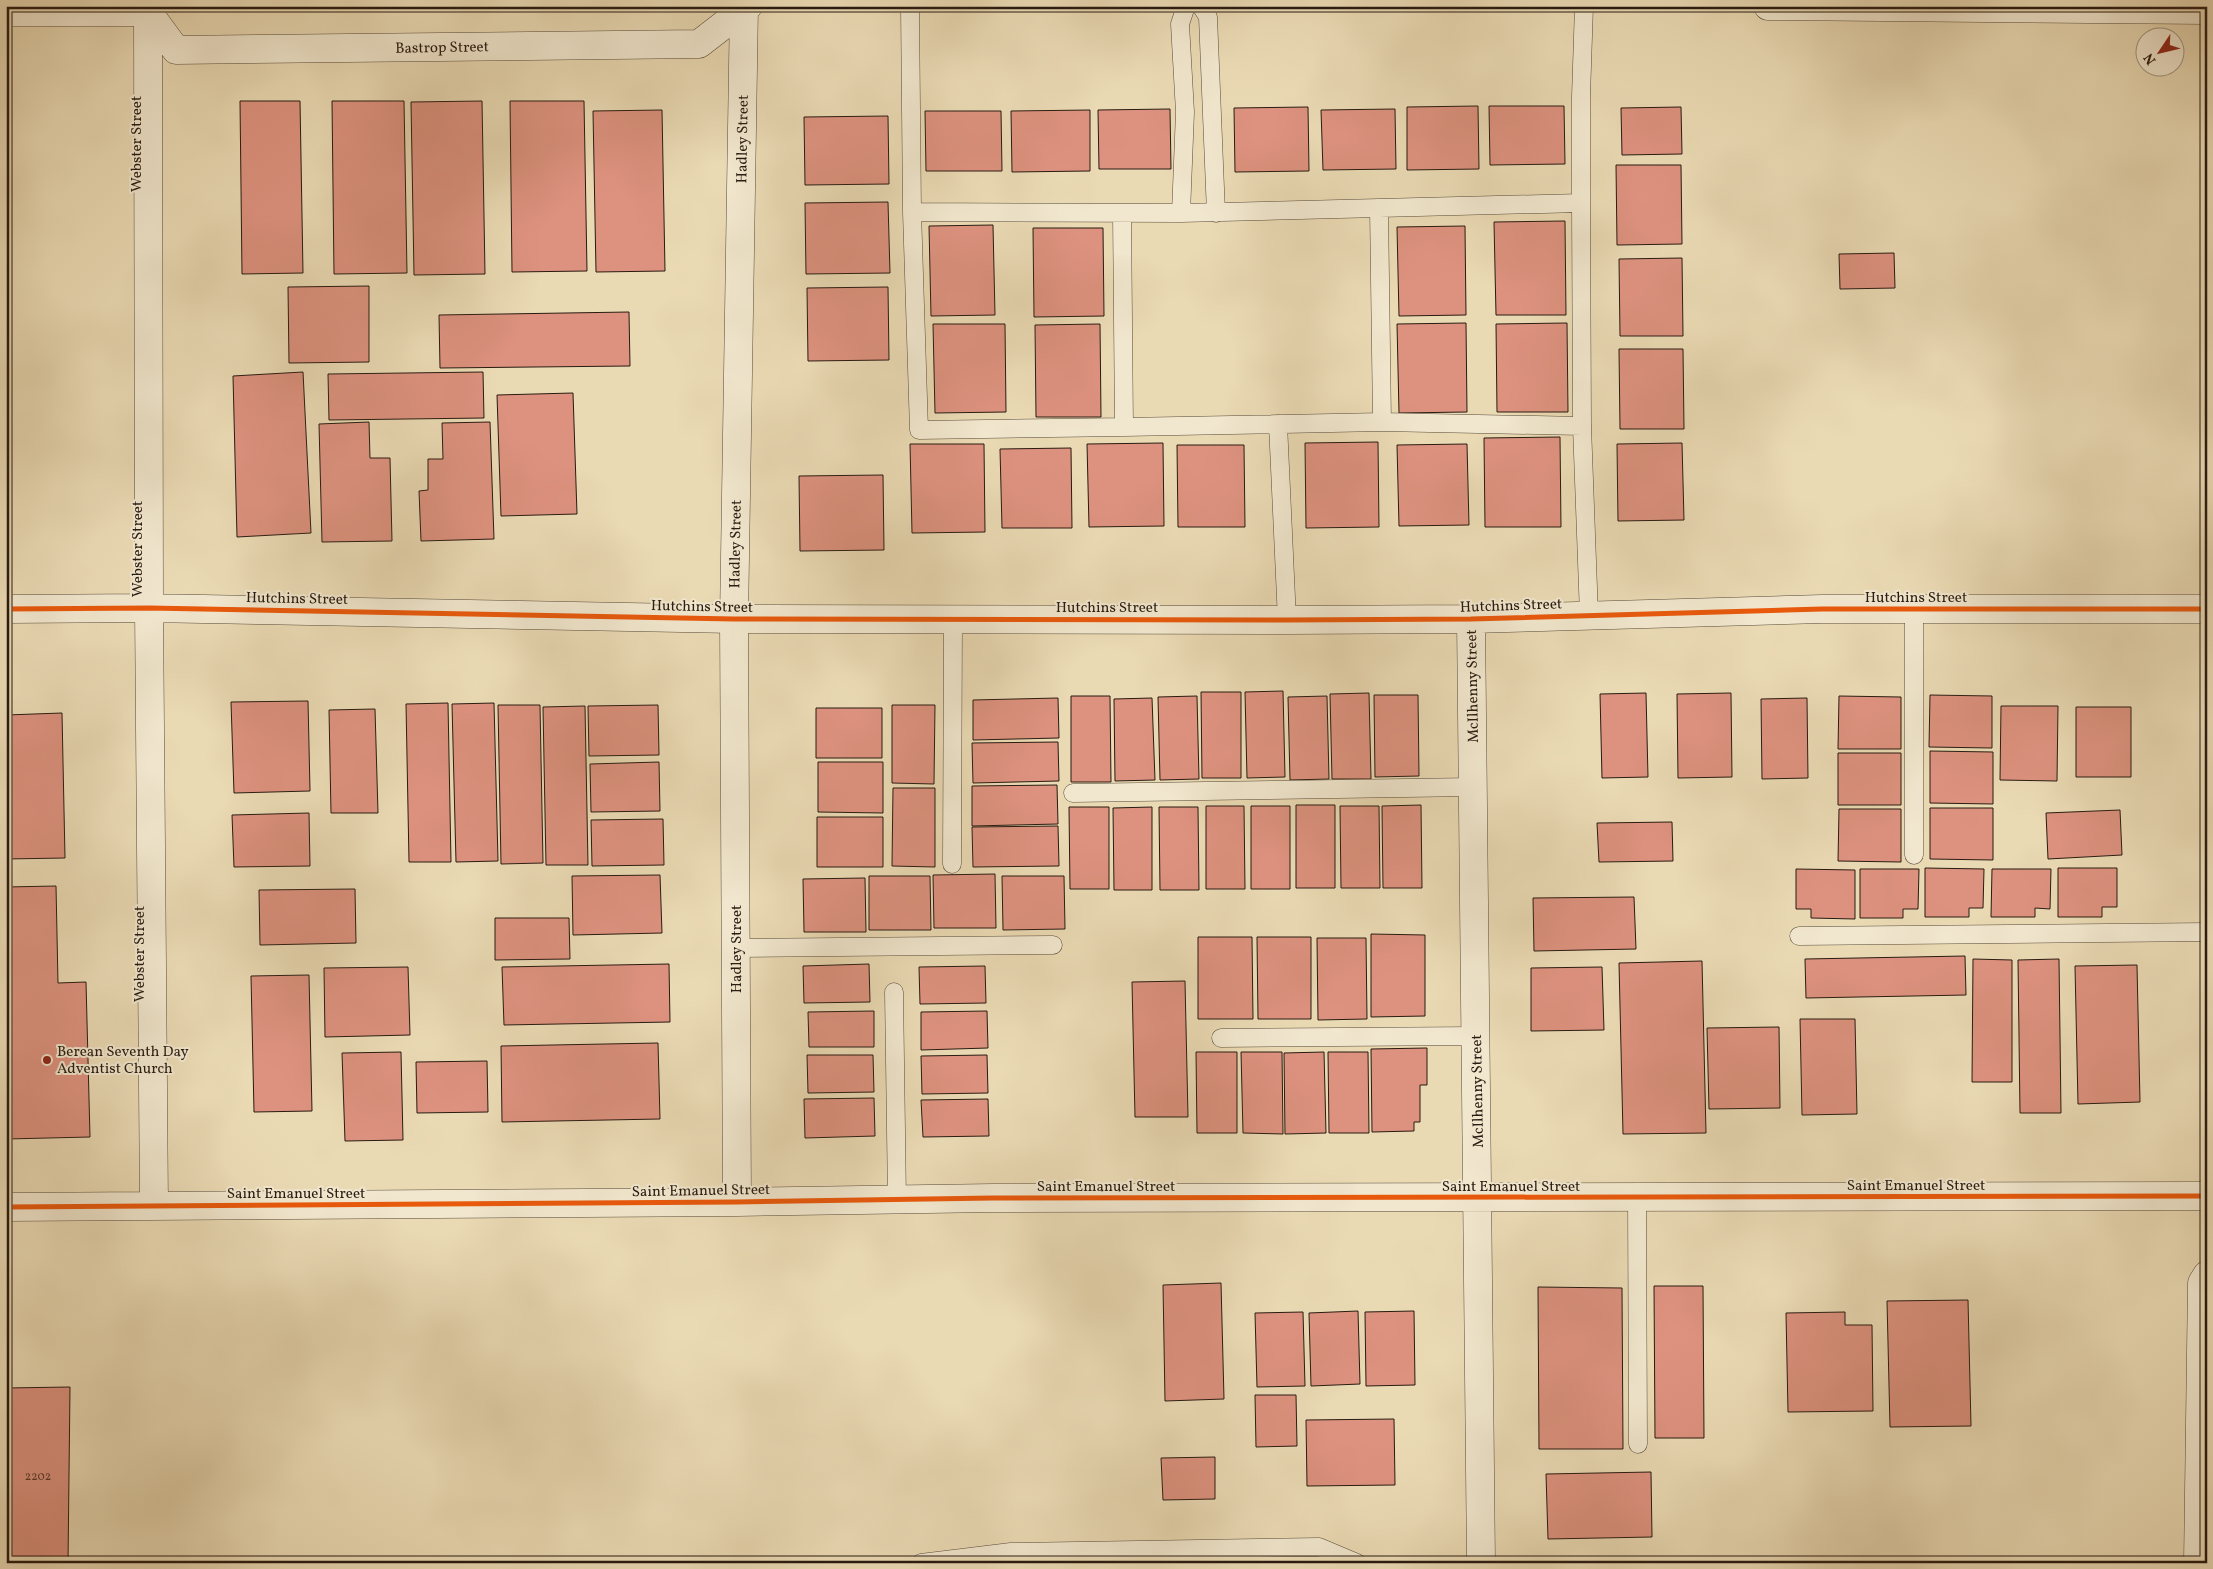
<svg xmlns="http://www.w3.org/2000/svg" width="2213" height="1569" font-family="Vollkorn,serif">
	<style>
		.building { fill: #dd927f; stroke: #281b11 }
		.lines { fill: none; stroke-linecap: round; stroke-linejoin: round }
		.service-casing { stroke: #584b3a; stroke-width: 19 }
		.minor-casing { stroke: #584b3a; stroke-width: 29 }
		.tertiary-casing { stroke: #584b3a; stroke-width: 29 }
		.service { stroke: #f1e7ce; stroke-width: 18 }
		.minor { stroke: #f1e7ce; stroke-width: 28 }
		.tertiary { stroke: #f1e7ce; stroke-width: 28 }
		.cycleway-casing { stroke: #f1e7ce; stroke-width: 8 }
		.cycleway { stroke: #e8590c; stroke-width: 5 }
		.poi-dot { fill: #8f2418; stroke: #f1e7ce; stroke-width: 2 }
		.labels { text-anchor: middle; stroke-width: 4; stroke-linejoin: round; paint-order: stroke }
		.number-label { font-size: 12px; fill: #55392c }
		.street-label { font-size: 15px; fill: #281b11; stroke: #f1e7ce }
		.poi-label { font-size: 15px; fill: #281b11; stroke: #f1e7ce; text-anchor: start }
	</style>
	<rect width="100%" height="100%" fill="#eadab4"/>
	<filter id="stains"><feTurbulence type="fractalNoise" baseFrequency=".004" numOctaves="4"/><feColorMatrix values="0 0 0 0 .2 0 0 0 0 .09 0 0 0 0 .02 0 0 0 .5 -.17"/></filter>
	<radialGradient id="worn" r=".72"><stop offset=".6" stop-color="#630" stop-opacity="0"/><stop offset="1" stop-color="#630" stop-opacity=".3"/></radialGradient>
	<!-- building -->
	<path class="building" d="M 240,101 L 300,101 L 303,273 L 242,274 Z
		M 332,101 L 404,101 L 407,273 L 334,274 Z
		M 482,101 L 485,274 L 414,275 L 411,102 Z
		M 510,101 L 584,101 L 587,271 L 512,272 Z
		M 1478,106 L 1479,169 L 1407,170 L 1407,107 Z
		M 1489,106 L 1564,106 L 1565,164 L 1490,165 Z
		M 1308,107 L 1309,171 L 1235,172 L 1234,108 Z
		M 1681,107 L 1682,154 L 1622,155 L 1621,108 Z
		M 1170,109 L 1171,169 L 1099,169 L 1098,110 Z
		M 1395,109 L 1396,169 L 1323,170 L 1321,110 Z
		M 662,110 L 665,271 L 596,272 L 593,111 Z
		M 1090,110 L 1090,171 L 1012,172 L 1011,111 Z
		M 925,111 L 1001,111 L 1002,171 L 926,171 Z
		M 888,116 L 889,184 L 805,185 L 804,117 Z
		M 1616,165 L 1681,165 L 1682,244 L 1617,245 Z
		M 888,202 L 890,273 L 806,274 L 805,203 Z
		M 1565,221 L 1566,315 L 1496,315 L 1494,222 Z
		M 993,225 L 995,315 L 931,316 L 929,226 Z
		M 1465,226 L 1466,315 L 1399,316 L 1397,227 Z
		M 1033,228 L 1103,228 L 1104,316 L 1034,317 Z
		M 1894,253 L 1895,288 L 1840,289 L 1839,254 Z
		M 1682,258 L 1683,336 L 1620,336 L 1619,259 Z
		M 369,286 L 369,362 L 289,363 L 288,287 Z
		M 888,287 L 889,360 L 808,361 L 807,288 Z
		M 629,312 L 630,366 L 440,368 L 439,315 Z
		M 1466,323 L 1467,412 L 1399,413 L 1397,324 Z
		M 1567,323 L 1568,412 L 1497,412 L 1496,324 Z
		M 933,324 L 1005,324 L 1006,412 L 935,413 Z
		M 1100,324 L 1101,417 L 1036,417 L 1035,325 Z
		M 1619,349 L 1683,349 L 1684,429 L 1620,429 Z
		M 303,372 L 311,533 L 237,537 L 233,376 Z
		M 483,372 L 484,418 L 329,420 L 328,374 Z
		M 573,393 L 577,514 L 501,516 L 497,395 Z
		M 369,422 L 370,458 L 390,458 L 392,541 L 322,542 L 319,424 Z
		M 490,422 L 494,539 L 421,541 L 419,491 L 428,490 L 428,459 L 443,459 L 442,423 Z
		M 1560,437 L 1561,527 L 1485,527 L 1484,438 Z
		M 1378,442 L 1379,527 L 1306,528 L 1305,443 Z
		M 1163,443 L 1164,526 L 1089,527 L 1087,444 Z
		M 1682,443 L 1684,520 L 1618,521 L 1617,444 Z
		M 910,444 L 984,444 L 985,532 L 912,533 Z
		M 1467,444 L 1469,525 L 1399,526 L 1397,445 Z
		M 1177,445 L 1244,445 L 1245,527 L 1178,527 Z
		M 1071,448 L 1072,528 L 1002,528 L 1000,449 Z
		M 883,475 L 884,550 L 800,551 L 799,476 Z
		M 1283,691 L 1285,777 L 1247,778 L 1245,692 Z
		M 1201,692 L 1241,692 L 1241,778 L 1202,778 Z
		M 1369,693 L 1371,779 L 1332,779 L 1330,694 Z
		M 1646,693 L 1648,777 L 1602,778 L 1600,694 Z
		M 1731,693 L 1732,777 L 1678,778 L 1677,694 Z
		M 1374,695 L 1418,695 L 1419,776 L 1375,777 Z
		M 1930,695 L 1992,696 L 1992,748 L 1929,747 Z
		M 1071,696 L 1110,696 L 1111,782 L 1071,782 Z
		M 1197,696 L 1199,779 L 1160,780 L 1158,697 Z
		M 1327,696 L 1329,779 L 1290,780 L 1288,697 Z
		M 1839,696 L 1901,697 L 1901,749 L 1838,749 Z
		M 1058,698 L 1059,738 L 973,740 L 973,700 Z
		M 1152,698 L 1155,780 L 1115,781 L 1114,699 Z
		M 1807,698 L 1808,778 L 1762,779 L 1761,699 Z
		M 308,701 L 310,791 L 234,793 L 231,702 Z
		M 448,703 L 451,862 L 409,862 L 406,704 Z
		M 494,703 L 498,861 L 456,862 L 452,704 Z
		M 498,705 L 540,705 L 543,863 L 501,864 Z
		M 658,705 L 659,755 L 589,756 L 588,706 Z
		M 892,705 L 935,705 L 934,784 L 892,783 Z
		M 585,706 L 588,865 L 546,865 L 543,707 Z
		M 2001,706 L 2058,706 L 2057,781 L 2000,780 Z
		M 2076,707 L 2131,707 L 2131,777 L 2076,777 Z
		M 816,708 L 882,708 L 882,758 L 816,758 Z
		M 375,709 L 378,813 L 331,813 L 329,710 Z
		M 62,713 L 65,858 L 6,859 L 6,715 Z
		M 1058,742 L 1059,781 L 973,783 L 972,743 Z
		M 1930,751 L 1993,752 L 1993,804 L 1930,803 Z
		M 1838,753 L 1901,753 L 1901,805 L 1838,805 Z
		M 659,762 L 660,811 L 591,812 L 590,764 Z
		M 818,762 L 883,762 L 883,813 L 818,812 Z
		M 1057,785 L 1058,824 L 972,826 L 972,786 Z
		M 893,788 L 935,788 L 935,867 L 892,866 Z
		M 1296,805 L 1335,805 L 1335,888 L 1296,888 Z
		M 1421,805 L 1422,888 L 1383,888 L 1382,806 Z
		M 1206,806 L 1244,806 L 1245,889 L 1206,889 Z
		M 1251,806 L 1290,806 L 1290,889 L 1251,889 Z
		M 1340,806 L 1379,806 L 1380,888 L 1341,888 Z
		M 1069,807 L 1109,807 L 1109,889 L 1070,889 Z
		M 1152,807 L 1152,890 L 1114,890 L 1113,808 Z
		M 1159,807 L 1198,807 L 1199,890 L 1160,890 Z
		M 1930,808 L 1993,808 L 1993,860 L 1930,859 Z
		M 1839,809 L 1901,809 L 1901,862 L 1838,861 Z
		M 2120,810 L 2122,855 L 2048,859 L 2046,813 Z
		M 309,813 L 310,866 L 234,867 L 232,815 Z
		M 817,817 L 883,817 L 883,867 L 817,867 Z
		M 663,819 L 664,865 L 592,866 L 591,820 Z
		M 1672,822 L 1673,861 L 1599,862 L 1597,823 Z
		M 1058,826 L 1059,866 L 973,867 L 972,827 Z
		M 1925,868 L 1984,869 L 1983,908 L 1969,908 L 1969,917 L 1925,917 Z
		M 2058,868 L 2117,868 L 2117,907 L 2102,907 L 2102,917 L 2058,917 Z
		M 1796,869 L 1855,870 L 1855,919 L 1811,918 L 1811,909 L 1796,909 Z
		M 1860,869 L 1919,869 L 1918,909 L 1903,909 L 1903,918 L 1860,918 Z
		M 1992,869 L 2051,869 L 2050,909 L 2035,908 L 2035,917 L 1991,917 Z
		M 995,874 L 996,928 L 934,928 L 933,875 Z
		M 660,875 L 662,933 L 573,935 L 572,876 Z
		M 869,876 L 930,876 L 931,930 L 869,930 Z
		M 1002,876 L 1064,876 L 1065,929 L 1003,930 Z
		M 865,878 L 866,932 L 804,932 L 803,879 Z
		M 56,886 L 58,983 L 86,982 L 90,1137 L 6,1139 L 6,887 Z
		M 355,889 L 356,943 L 260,945 L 259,890 Z
		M 1634,897 L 1636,949 L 1534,951 L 1533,898 Z
		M 495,918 L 569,918 L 570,959 L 495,960 Z
		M 1371,934 L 1425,935 L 1425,1016 L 1371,1017 Z
		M 1198,937 L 1252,937 L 1253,1019 L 1198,1019 Z
		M 1257,937 L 1311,937 L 1311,1019 L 1258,1019 Z
		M 1317,938 L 1366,938 L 1367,1019 L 1318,1020 Z
		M 1965,956 L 1966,995 L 1806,998 L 1805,959 Z
		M 1973,959 L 2012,960 L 2012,1082 L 1972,1082 Z
		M 2059,959 L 2061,1113 L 2020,1113 L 2018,960 Z
		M 1702,961 L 1706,1133 L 1623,1134 L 1619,963 Z
		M 669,964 L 670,1022 L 504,1025 L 502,967 Z
		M 869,964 L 870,1002 L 804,1003 L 803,966 Z
		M 2137,965 L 2140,1102 L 2078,1104 L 2075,966 Z
		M 985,966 L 986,1003 L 920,1004 L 919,967 Z
		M 408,967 L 410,1035 L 325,1037 L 324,968 Z
		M 1602,967 L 1604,1030 L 1531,1031 L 1531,968 Z
		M 309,975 L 312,1111 L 254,1112 L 251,976 Z
		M 1185,981 L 1188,1117 L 1135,1117 L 1132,982 Z
		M 874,1011 L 874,1047 L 809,1047 L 808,1012 Z
		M 987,1011 L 988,1048 L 921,1050 L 921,1012 Z
		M 1800,1019 L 1855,1019 L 1857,1114 L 1802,1115 Z
		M 1779,1027 L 1780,1108 L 1709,1109 L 1707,1028 Z
		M 658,1043 L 660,1119 L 502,1122 L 501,1046 Z
		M 1427,1048 L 1427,1085 L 1420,1085 L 1420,1122 L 1414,1122 L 1414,1131 L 1372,1132 L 1371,1049 Z
		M 401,1052 L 403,1140 L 345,1141 L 342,1053 Z
		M 1196,1052 L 1237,1052 L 1237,1133 L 1197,1133 Z
		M 1241,1052 L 1282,1052 L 1283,1134 L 1243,1133 Z
		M 1324,1052 L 1326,1133 L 1285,1134 L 1284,1053 Z
		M 1328,1052 L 1368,1052 L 1369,1133 L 1329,1133 Z
		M 807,1055 L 873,1055 L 874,1092 L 808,1093 Z
		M 987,1055 L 988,1093 L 922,1094 L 921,1056 Z
		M 487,1061 L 488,1112 L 417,1113 L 416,1062 Z
		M 874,1098 L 875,1136 L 805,1138 L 804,1099 Z
		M 988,1099 L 989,1136 L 923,1137 L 921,1100 Z
		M 1221,1283 L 1224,1399 L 1165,1401 L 1163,1285 Z
		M 1654,1286 L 1703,1286 L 1704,1438 L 1655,1438 Z
		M 1538,1287 L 1622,1288 L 1623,1449 L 1539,1449 Z
		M 1968,1300 L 1971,1426 L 1890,1427 L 1887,1301 Z
		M 1358,1311 L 1360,1384 L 1311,1386 L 1309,1313 Z
		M 1414,1311 L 1415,1385 L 1366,1386 L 1365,1312 Z
		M 1303,1312 L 1305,1386 L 1257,1387 L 1255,1313 Z
		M 1845,1312 L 1845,1325 L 1872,1325 L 1873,1411 L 1788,1412 L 1786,1313 Z
		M 70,1387 L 68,1563 L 6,1563 L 6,1388 Z
		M 1255,1395 L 1296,1395 L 1297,1446 L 1256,1447 Z
		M 1394,1419 L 1395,1485 L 1307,1486 L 1306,1420 Z
		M 1215,1457 L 1215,1499 L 1163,1500 L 1161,1458 Z
		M 1651,1472 L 1652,1537 L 1548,1539 L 1546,1474 Z"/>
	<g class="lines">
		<!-- service casing -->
		<g class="service-casing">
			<path id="service" d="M 910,6 L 912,212 L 1181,213 L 1379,208 L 1382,422 L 1124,427
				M 1201,6 L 1208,17 L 1216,213
				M 1581,203 L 1581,96 L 1584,6
				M 1379,208 L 1581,203 L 1582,426 L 1589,615
				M 912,212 L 919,430 L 1124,427 L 1122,213
				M 1181,213 L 1185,112 L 1180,24 L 1186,6
				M 1382,422 L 1582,426
				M 1278,424 L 1287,620
				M 1914,610 L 1914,855
				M 1073,793 L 1473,787
				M 952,864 L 953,619
				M 1799,936 L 2207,932
				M 736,948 L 1053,945
				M 894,992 L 897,1200
				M 1221,1038 L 1476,1036
				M 1637,1198 L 1638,1444
				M 921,1563 L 1011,1552 L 1319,1547 L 1357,1563"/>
		</g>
		<!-- minor casing -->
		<g class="minor-casing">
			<path id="minor" d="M 148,6 L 149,608 L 154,1206
				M 1768,6 L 2207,10
				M 6,12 L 148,12
				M 148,12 L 176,50 L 699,44 L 748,6
				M 6,609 L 149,608 L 734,619 L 1287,620 L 1471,619 L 1822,609 L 2207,609
				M 1471,619 L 1481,1563
				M 737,1202 L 734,619 L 744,6
				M 6,1207 L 737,1202 L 993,1198 L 2207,1196"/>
		</g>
		<!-- tertiary casing -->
		<g class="tertiary-casing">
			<path id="tertiary" d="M 2198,1563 L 2202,1283 L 2207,1275"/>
		</g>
		<!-- service -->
		<use href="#service" class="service"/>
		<!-- minor -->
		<use href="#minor" class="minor"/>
		<!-- tertiary -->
		<use href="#tertiary" class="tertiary"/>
		<!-- cycleway casing -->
		<g class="cycleway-casing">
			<path id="cycleway" d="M 6,609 L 149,608 L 734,619 L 1287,620 L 1471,619 L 1822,609 L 2207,609
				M 6,1207 L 737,1202 L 993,1198 L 2207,1196"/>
		</g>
		<!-- cycleway -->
		<use href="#cycleway" class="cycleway"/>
	</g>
	<!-- markers -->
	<circle class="poi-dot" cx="47" cy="1060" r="5"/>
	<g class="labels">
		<!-- number labels -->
		<g class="number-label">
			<text x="38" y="1480">2202</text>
		</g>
		<!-- street labels -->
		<g class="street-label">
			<text transform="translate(442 47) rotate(-1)" y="5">Bastrop Street</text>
			<text transform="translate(742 139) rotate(-89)" y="5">Hadley Street</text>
			<text transform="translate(136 144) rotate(-90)" y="5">Webster Street</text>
			<text transform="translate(735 544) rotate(-89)" y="5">Hadley Street</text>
			<text transform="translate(137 549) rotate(-90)" y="5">Webster Street</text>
			<text x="1916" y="602">Hutchins Street</text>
			<text transform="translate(297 598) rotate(1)" y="5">Hutchins Street</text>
			<text transform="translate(1511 605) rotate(-2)" y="5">Hutchins Street</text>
			<text transform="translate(702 606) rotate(1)" y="5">Hutchins Street</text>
			<text x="1107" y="612">Hutchins Street</text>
			<text transform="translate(1472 686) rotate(-91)" y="5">McIlhenny Street</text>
			<text transform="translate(736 949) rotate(-90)" y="5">Hadley Street</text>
			<text transform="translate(139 954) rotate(-90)" y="5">Webster Street</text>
			<text transform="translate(1477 1091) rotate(-91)" y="5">McIlhenny Street</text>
			<text x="1916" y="1190">Saint Emanuel Street</text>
			<text x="1106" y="1191">Saint Emanuel Street</text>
			<text x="1511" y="1191">Saint Emanuel Street</text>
			<text transform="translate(701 1190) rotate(-1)" y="5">Saint Emanuel Street</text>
			<text x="296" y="1198">Saint Emanuel Street</text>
		</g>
		<!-- poi labels -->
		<g class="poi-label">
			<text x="57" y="1056">Berean Seventh Day<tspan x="57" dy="17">Adventist Church</tspan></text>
		</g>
	</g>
	<!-- margin -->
	<rect width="2213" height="1569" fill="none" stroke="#eadab4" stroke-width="25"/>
	<rect x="8" y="8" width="2198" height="1554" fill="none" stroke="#281b11" stroke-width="2.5"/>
	<rect x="12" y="12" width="2188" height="1544" fill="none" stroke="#281b11"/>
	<!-- north arrow -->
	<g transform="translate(2160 52) rotate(235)"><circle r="24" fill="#f1e7ce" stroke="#a19582"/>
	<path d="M0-4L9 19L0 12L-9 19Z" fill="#8f2418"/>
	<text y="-8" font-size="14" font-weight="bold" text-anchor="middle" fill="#281b11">N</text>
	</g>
	<rect width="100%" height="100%" filter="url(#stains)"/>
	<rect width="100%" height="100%" fill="url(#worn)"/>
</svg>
